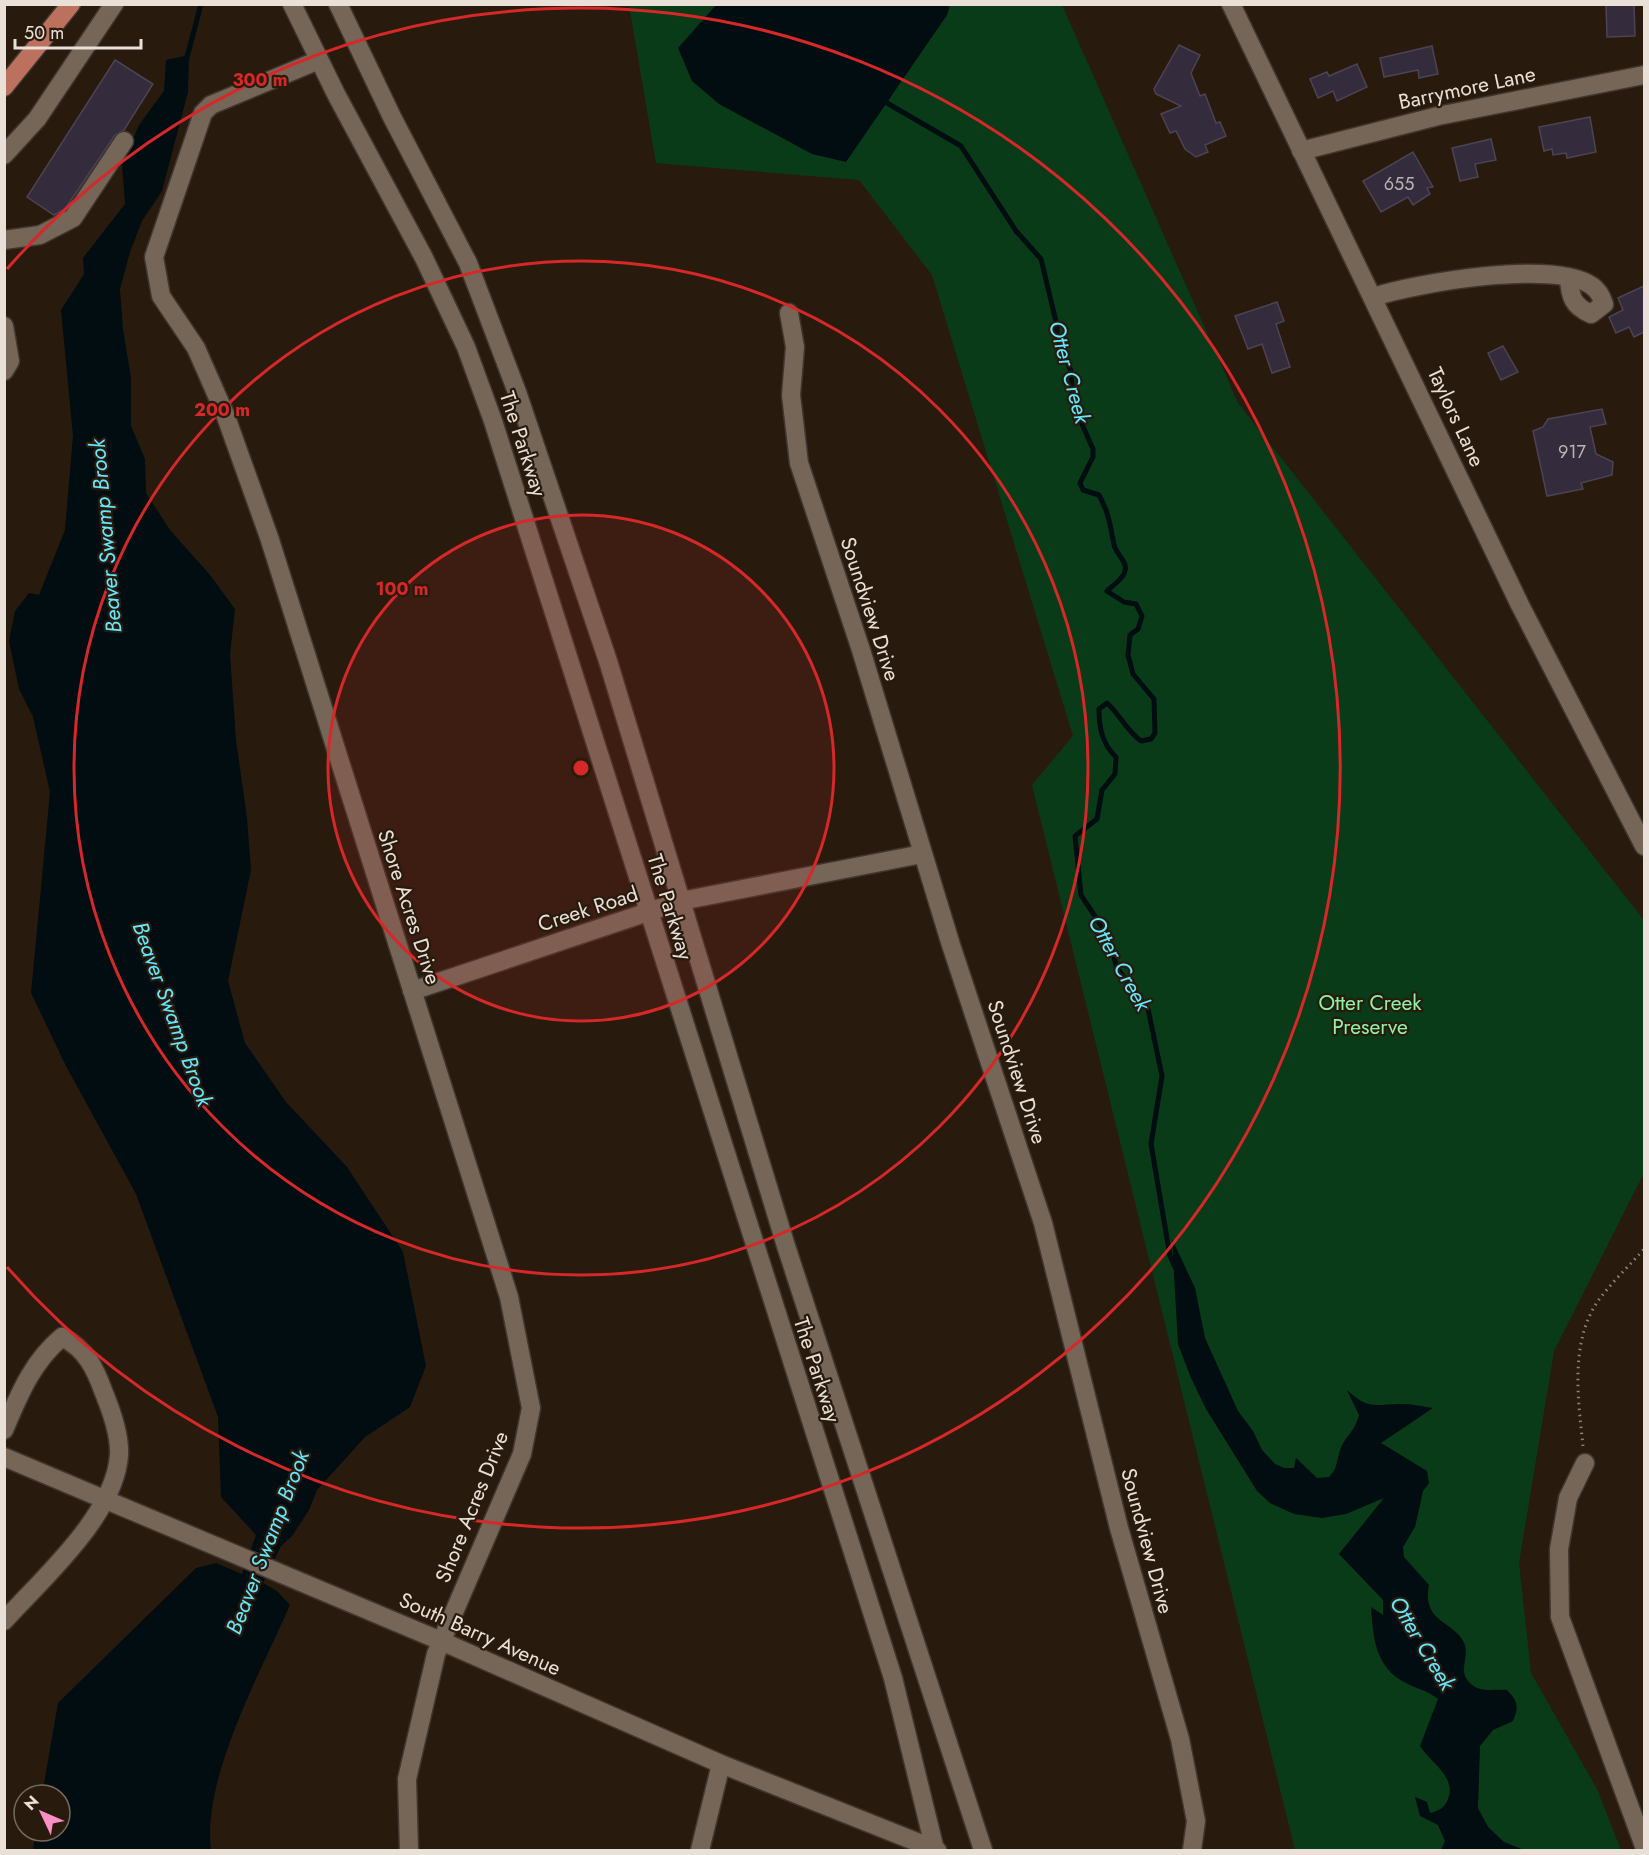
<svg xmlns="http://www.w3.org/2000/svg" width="1649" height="1855" font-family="Jost,sans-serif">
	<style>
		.green { fill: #093b19 }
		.water { fill: #010d10 }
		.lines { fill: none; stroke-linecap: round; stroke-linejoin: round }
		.stream { stroke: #010d10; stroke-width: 5 }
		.building { fill: #342c3c; stroke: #4c4354; stroke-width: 1.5 }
		.minor-casing { stroke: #40362f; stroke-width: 21 }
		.major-casing { stroke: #40362f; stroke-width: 21 }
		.path { stroke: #90857a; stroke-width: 3; stroke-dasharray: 1.5 4.5; stroke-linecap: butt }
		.minor { stroke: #756657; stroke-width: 18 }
		.major { stroke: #bb715d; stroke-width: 18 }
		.ring { fill: none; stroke: #d62828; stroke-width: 3 }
		.labels { text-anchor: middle; stroke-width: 4.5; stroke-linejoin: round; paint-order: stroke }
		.number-label { font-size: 18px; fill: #bcb3b0 }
		.street-label { font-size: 21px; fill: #e9e0d7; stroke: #281b0e }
		.park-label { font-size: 21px; fill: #8ef4a3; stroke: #281b0e }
		.water-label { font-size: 22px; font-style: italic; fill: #65e7fe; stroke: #281b0e }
		.centre { fill: #d62828; stroke: #281b0e; stroke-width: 3 }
		.ring-label { font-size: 18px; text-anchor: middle; font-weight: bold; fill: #d62828; stroke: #281b0e; stroke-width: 4.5; stroke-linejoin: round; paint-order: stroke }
	</style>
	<rect width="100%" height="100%" fill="#281b0e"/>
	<!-- green -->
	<path class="green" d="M 629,5 L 1062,5 L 1238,403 L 1643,919 L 1644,1173 L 1554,1351 L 1519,1563 L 1531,1673 L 1597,1789 L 1621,1850 L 1295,1850 L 1032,785 L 1073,736 L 932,275 L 859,180 L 656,163 Z"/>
	<!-- water -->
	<path class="water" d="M 717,4 L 950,4 L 950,5 L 947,15 L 846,162 L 812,154 L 719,104 L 692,81 L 678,48 Z
		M 189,55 L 188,92 L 162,191 L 142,221 L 130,252 L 120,289 L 123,329 L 131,378 L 131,426 L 145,459 L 146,493 L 170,530 L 210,575 L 235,609 L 230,654 L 236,740 L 247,818 L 251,870 L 228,981 L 245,1043 L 286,1102 L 347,1167 L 403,1252 L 426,1366 L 410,1407 L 365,1437 L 317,1490 L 309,1510 L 292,1536 L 281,1546 L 263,1583 L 277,1591 L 290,1605 C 261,1672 202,1777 211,1850 L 33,1850 L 36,1831 L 60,1831 L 60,1795 L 42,1795 L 58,1703 L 196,1568 L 216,1563 L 242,1574 L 256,1535 L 221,1497 L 218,1417 L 136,1194 L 66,1066 L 31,993 L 50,792 L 33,717 L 19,689 L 9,641 L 15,611 L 29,593 L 39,595 L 65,530 L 73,436 L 61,310 L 84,274 L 83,258 L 125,204 L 122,165 L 139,125 L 164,91 L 166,60 Z
		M 1172,1239 L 1195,1288 L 1205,1338 L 1238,1411 L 1253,1431 L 1262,1450 L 1275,1464 L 1284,1468 L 1294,1468 L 1296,1458 L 1317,1478 L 1329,1477 C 1338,1468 1336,1462 1340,1450 C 1345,1436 1355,1432 1359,1415 L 1347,1390 C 1370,1412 1377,1403 1404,1404 C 1414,1404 1424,1407 1433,1408 L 1381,1443 L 1427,1471 L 1429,1483 L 1423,1491 L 1415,1527 L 1403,1547 L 1404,1557 L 1429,1585 C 1421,1624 1457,1621 1465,1645 C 1469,1659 1457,1672 1471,1684 C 1481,1693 1494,1689 1507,1690 C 1518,1701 1519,1707 1513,1721 L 1493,1730 L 1480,1746 L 1478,1808 L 1488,1827 L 1504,1842 L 1524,1850 L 1441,1850 L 1445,1841 L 1438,1825 L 1420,1816 L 1415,1797 L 1427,1802 L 1430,1813 C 1438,1811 1445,1808 1448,1799 C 1457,1777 1430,1762 1420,1746 L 1438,1699 C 1427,1690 1416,1689 1404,1682 C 1375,1667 1373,1636 1371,1607 L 1383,1615 L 1383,1600 L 1339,1554 L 1384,1498 L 1346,1514 L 1322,1518 L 1294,1514 L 1270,1503 L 1257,1491 L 1206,1409 L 1191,1378 L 1178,1344 Z"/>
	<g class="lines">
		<!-- stream -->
		<path class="stream" d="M 186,61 L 201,4
			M 884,99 L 887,103 L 961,146 L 1016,231 L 1041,259 L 1057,326 L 1057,339 L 1071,371 L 1073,404 L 1093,449 L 1093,457 L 1080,483 L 1083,490 L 1099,495 C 1110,516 1109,522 1114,544 C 1115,555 1130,561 1124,574 C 1121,580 1112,586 1107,591 L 1124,602 L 1136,604 L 1142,616 L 1138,629 L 1130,635 L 1128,655 L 1133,674 L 1154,699 L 1155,733 L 1151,739 L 1141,741 C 1127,731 1120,715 1107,703 L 1099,709 C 1099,727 1102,744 1116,757 L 1115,774 L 1102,790 L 1097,819 L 1075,836 L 1081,895 L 1108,936 L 1117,968 L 1148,1009 L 1162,1076 L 1151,1144 L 1170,1256 L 1175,1267"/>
	</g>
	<!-- building -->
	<path class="building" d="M 1606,4 L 1634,4 L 1635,36 L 1607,37 Z
		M 1179,45 L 1200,55 L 1191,73 L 1200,96 L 1205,94 L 1216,123 L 1220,122 L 1226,136 L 1205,145 L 1208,152 L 1196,157 L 1185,149 L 1176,131 L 1170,133 L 1161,114 L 1181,106 L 1156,94 L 1154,89 Z
		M 1432,46 L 1438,74 L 1419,78 L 1418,70 L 1384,77 L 1380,58 Z
		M 115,60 L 153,84 L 124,130 L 115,135 L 65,209 L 54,215 L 27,197 Z
		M 1357,64 L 1367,87 L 1337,101 L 1333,91 L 1318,98 L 1310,79 L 1327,72 L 1329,76 Z
		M 1590,117 L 1596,152 L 1567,158 L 1566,153 L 1553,155 L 1552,149 L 1544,151 L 1539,127 Z
		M 1491,139 L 1496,160 L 1475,164 L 1478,177 L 1460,181 L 1452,148 Z
		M 1413,152 L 1433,187 L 1427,188 L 1430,194 L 1413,205 L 1408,197 L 1381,212 L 1363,181 Z
		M 1644,286 L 1644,332 L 1634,337 L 1629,327 L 1616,333 L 1609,317 L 1623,310 L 1618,298 Z
		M 1277,302 L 1284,321 L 1276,324 L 1290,367 L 1272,373 L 1262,344 L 1248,349 L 1235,316 Z
		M 1503,346 L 1518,372 L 1501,380 L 1488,353 Z
		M 1602,409 L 1606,424 L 1590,427 L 1596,454 L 1613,462 L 1612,475 L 1581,483 L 1583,489 L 1547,496 L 1533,431 L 1543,427 L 1548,419 Z"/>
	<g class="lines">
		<!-- minor casing -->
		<g class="minor-casing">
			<path id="minor" d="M 292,4 L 336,94 L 424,258 L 466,347 L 493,421 L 893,1678 L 935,1850
				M 338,4 L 392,117 L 468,263 L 517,392 L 608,661 L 786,1246 L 983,1850
				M 1231,4 L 1520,605 L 1644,846
				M 319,60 L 211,105 L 203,113 L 154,257 L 161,296 L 196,348 L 225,414 L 269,537 L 509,1297 L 531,1408 L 522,1454 L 436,1654 L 407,1779 L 409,1850
				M 1301,151 L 1438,116 L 1644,75
				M 4,155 L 37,119 L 114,4
				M 4,240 L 40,235 L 73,218 L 124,141
				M 1373,297 C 1417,283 1554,259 1592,286 C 1598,290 1602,298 1604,304 L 1591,314 C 1573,306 1570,297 1569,278
				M 789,313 L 795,347 L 791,395 L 799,463 L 861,650 L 951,945 L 1043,1223 L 1119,1528 L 1180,1739 L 1196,1821 L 1192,1850
				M 4,326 L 10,361 L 4,371
				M 412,991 L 681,901 L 922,854
				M 4,1430 C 19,1395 32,1362 62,1337 C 86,1349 95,1368 104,1393 C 111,1410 120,1436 119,1455 C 115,1515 43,1578 4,1621
				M 4,1457 L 441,1641 L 721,1764 L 937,1850
				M 1585,1463 L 1568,1498 L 1559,1549 L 1560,1617 L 1644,1846
				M 700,1850 L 721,1764"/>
		</g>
		<!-- major casing -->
		<g class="major-casing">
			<path id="major" d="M 4,87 L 71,4"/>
		</g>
		<!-- path -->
		<path class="path" d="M 1583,1446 C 1578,1399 1569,1338 1601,1297 C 1614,1280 1630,1265 1644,1249"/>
		<!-- minor -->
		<use href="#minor" class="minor"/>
		<!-- major -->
		<use href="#major" class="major"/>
	</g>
	<!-- distance rings -->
	<circle cx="581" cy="768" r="253" fill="#d62828" fill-opacity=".12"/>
	<g class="ring">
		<circle cx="581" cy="768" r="253"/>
		<circle cx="581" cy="768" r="507"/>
		<path d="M7 269A760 760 0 1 1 7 1267"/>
	</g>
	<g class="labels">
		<!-- number labels -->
		<g class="number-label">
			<text x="1399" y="190">655</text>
			<text x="1572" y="458">917</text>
		</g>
		<!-- street labels -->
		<g class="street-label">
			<text transform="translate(1467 88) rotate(-12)" y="7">Barrymore Lane</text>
			<text transform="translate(1456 417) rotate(65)" y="7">Taylors Lane</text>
			<text transform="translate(523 444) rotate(72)" y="7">The Parkway</text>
			<text transform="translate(870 609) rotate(72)" y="7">Soundview Drive</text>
			<text transform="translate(409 907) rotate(72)" y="7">Shore Acres Drive</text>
			<text transform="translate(670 907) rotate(73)" y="7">The Parkway</text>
			<text transform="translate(588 909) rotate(-18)" y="7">Creek Road</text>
			<text transform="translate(1017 1072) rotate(72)" y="7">Soundview Drive</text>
			<text transform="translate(817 1370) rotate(72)" y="7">The Parkway</text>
			<text transform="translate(472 1507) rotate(-68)" y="7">Shore Acres Drive</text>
			<text transform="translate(1147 1541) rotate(75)" y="7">Soundview Drive</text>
			<text transform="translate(480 1634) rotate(24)" y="7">South Barry Avenue</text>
		</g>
		<!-- park labels -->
		<g class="park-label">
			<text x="1370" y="1010">Otter Creek<tspan x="1370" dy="24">Preserve</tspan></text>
		</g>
		<!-- water labels -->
		<g class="water-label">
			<text transform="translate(1070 372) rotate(75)" y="8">Otter Creek</text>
			<text transform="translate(105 536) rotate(-95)" y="8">Beaver Swamp Brook</text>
			<text transform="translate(1120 963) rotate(61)" y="8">Otter Creek</text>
			<text transform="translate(173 1014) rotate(70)" y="8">Beaver Swamp Brook</text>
			<text transform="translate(267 1542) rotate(-69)" y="8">Beaver Swamp Brook</text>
			<text transform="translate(1423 1643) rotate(59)" y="8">Otter Creek</text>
		</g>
	</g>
	<circle cx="581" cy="768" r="9" class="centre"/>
	<g class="ring-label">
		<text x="260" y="86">300 m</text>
		<text x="222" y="416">200 m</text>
		<text x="402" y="595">100 m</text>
	</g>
	<!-- border -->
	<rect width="1649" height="1855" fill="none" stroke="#e9e0d7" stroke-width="12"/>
	<!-- north arrow -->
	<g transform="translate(42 1813) rotate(314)"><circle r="28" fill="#281b0e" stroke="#756a5e" stroke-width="1.5"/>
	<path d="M0-4.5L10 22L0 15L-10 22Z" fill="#fb8fc4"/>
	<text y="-9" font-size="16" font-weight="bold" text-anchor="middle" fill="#e9e0d7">N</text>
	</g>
	<!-- scale -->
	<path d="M15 39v9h126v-9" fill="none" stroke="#e9e0d7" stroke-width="3"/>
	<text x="24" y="39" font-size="18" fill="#e9e0d7" stroke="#281b0e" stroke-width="4.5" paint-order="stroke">50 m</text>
</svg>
